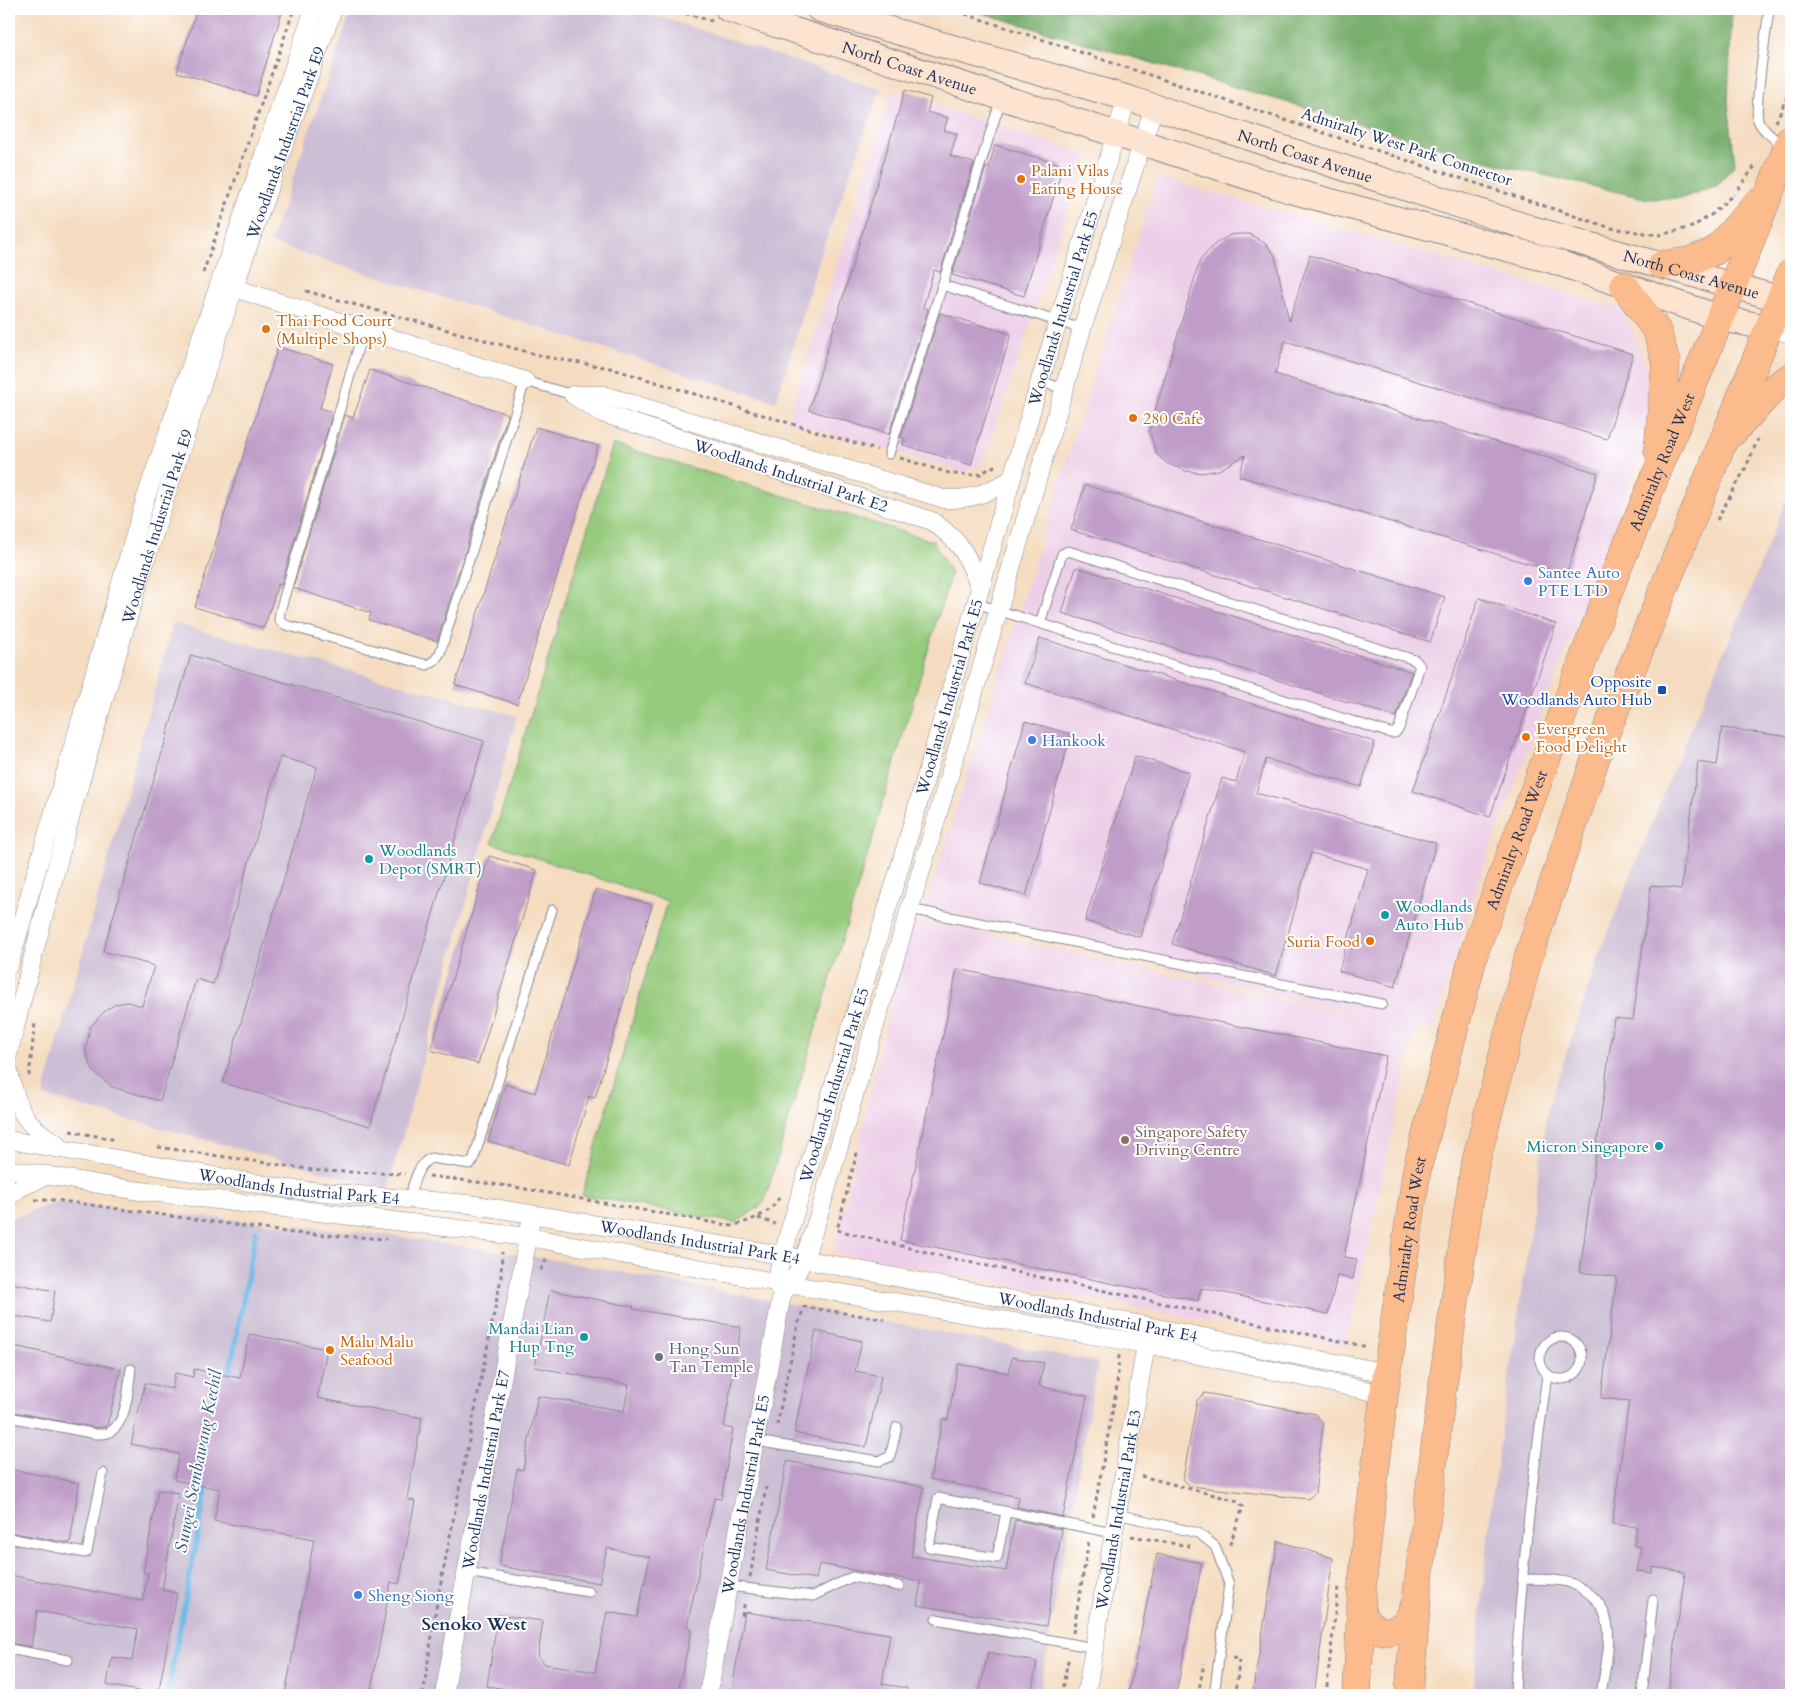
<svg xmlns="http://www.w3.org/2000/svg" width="1800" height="1704" font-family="Cardo,serif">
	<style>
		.built { fill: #edd0e8 }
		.industrial { fill: #ccbed4 }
		.green { fill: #96cb7d; stroke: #587d6e }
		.forest { fill: #78af6c; stroke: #4a6f65 }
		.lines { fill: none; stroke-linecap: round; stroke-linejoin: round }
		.stream { stroke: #6ebde8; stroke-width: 5 }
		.building { fill: #bf9dc8 }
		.lane-casing { stroke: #88868f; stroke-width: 11 }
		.street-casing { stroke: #88868f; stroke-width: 19 }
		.secondary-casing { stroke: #88868f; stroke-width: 27 }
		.primary-casing { stroke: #88868f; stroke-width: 29 }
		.path { stroke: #88868f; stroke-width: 3; stroke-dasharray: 4 4; stroke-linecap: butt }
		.lane { stroke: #fff; stroke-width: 9 }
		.street { stroke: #fff; stroke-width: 18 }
		.secondary { stroke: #fde4d1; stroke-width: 25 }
		.primary { stroke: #fbbb8c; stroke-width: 28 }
		.food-dot { fill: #e8710a; stroke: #fff; stroke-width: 2 }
		.shop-dot { fill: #3f7fe0; stroke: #fff; stroke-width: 2 }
		.transit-dot { fill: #1a4fb4; stroke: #fff; stroke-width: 2 }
		.culture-dot { fill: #0f9aa8; stroke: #fff; stroke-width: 2 }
		.education-dot { fill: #8d6e63; stroke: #fff; stroke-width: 2 }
		.worship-dot { fill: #6b7280; stroke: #fff; stroke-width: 2 }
		.labels { text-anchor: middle; stroke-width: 4; stroke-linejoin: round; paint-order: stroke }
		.street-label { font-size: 16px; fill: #1b2f5e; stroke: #fff }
		.food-label { font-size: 16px; fill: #c56008; stroke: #fff; text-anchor: start }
		.shop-label { font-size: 16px; fill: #366cbe; stroke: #fff; text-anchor: start }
		.transit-label { font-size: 16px; fill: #164399; stroke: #fff; text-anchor: end }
		.culture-label { font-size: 16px; fill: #0d838f; stroke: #fff; text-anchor: start }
		.education-label { font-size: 16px; fill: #785e54; stroke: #fff; text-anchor: start }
		.worship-label { font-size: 16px; fill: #5b616d; stroke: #fff; text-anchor: start }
		.water-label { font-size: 18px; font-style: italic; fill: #345a87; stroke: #fff }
		.neighbourhood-label { font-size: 18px; font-weight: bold; fill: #1b2f5e; stroke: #fff }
	</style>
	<rect width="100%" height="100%" fill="#fff"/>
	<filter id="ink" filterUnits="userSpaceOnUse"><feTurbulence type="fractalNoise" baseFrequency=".02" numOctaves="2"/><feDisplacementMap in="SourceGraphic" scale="10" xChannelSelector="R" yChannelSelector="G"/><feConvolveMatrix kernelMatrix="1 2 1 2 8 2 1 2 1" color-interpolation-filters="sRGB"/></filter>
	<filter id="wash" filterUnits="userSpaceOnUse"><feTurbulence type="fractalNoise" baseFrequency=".0096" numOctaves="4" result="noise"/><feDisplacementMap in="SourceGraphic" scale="20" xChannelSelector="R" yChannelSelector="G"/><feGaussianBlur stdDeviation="1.12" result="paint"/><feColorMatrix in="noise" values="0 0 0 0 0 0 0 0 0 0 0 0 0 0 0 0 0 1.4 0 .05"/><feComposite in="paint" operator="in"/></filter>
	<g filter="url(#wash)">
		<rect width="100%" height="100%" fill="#f5dcc0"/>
		<!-- built -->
		<path class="built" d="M 892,92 L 1088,154 L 983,462 L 965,472 L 787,421 Z
			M 1157,177 L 1622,309 L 1638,344 L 1659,409 L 1486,860 L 1432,1032 L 1415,1028 L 1346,1346 L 834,1252 L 910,917 L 1409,1027 L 925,908 Z"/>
		<!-- industrial -->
		<path class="industrial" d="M 352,9 L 636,9 L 881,89 L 821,253 L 776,402 L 270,243 Z
			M 1791,487 L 1791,1695 L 1473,1695 L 1492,1497 L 1547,1112 L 1600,953 L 1676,763 L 1743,608 Z
			M 173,623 L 517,716 L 388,1189 L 43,1096 Z
			M 57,1202 L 388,1235 L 555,1260 L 1098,1362 L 1039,1695 L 9,1695 L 9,1219 Z"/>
		<!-- green -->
		<path class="green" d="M 613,444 L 933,541 L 951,573 L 764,1203 L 736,1223 L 582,1195 L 667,901 L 492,843 Z"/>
		<!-- forest -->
		<path class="forest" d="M 968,9 L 1732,9 L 1728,101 L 1735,164 L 1718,185 L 1683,198 L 1648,199 L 1504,166 Z"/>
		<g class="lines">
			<!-- stream -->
			<path class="stream" d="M 228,1381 L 256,1231
				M 167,1695 L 208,1480"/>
		</g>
		<g id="blocks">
			<!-- building -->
			<path class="building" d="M 197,9 L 283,9 L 256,96 L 177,72 Z
				M 905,90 L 931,98 L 927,112 L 948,118 L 944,130 L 957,134 L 950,156 L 974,163 L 940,272 L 934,270 L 923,307 L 928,309 L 889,434 L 809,410 Z
				M 995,145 L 1063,165 L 1024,296 L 952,275 L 986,167 L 989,168 Z
				M 1240,234 L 1249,234 L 1258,239 L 1267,245 L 1275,256 L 1289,321 L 1310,255 L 1633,354 L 1607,439 L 1285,341 L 1275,374 L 1598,473 L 1566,575 L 1239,476 L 1245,455 L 1219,470 L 1202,473 L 1186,471 L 1168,464 L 1157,455 L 1149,431 L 1200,260 L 1215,244 L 1230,235 Z
				M 940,313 L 1011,334 L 971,465 L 903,445 L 905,439 L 901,437 Z
				M 278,347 L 333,364 L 320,408 L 333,412 L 281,585 L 278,584 L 264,628 L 195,607 Z
				M 370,370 L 508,414 L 437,641 L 369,620 L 371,613 L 293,588 L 345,415 L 353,418 Z
				M 536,427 L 598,446 L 517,704 L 455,685 Z
				M 1085,485 L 1445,597 L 1430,642 L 1071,530 Z
				M 1076,567 L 1412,672 L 1396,717 L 1062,613 Z
				M 1479,598 L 1556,624 L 1490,817 L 1413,791 Z
				M 1040,638 L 1375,742 L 1361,787 L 1266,759 L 1256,793 L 1436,843 L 1395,987 L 1339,971 L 1368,869 L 1311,853 L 1276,976 L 1172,944 L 1222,778 L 1236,782 L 1245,752 L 1025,683 Z
				M 191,655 L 484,741 L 370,1126 L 223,1083 L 317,767 L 280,757 L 213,984 L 196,979 L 160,1101 L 112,1087 L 94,1072 L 89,1062 L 86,1050 L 90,1027 L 106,1010 L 116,1004 L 128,1002 L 142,1006 L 154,966 L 103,951 Z
				M 1025,721 L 1071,734 L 1026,896 L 980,883 Z
				M 1722,728 L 1791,737 L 1791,1695 L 1668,1695 L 1685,1572 L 1653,1567 L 1652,1573 L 1637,1571 L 1641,1547 L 1634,1546 L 1637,1527 L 1612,1524 L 1629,1401 L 1601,1398 L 1617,1277 L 1580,1272 L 1614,1018 L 1633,1020 L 1651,885 L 1681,889 L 1698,762 L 1717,765 Z
				M 1135,756 L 1189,772 L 1140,937 L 1085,921 Z
				M 489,856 L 537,870 L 478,1064 L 431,1050 Z
				M 596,889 L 652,905 L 595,1098 L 589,1096 L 569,1165 L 488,1141 L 505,1084 L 535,1093 Z
				M 957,969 L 1386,1056 L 1344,1257 L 1357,1259 L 1353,1279 L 1337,1276 L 1328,1314 L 1201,1288 L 1198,1301 L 900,1240 Z
				M 11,1283 L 55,1291 L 50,1322 L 9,1315 Z
				M 550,1290 L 634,1307 L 633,1309 L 741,1327 L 724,1427 L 733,1429 L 721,1499 L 714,1498 L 687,1627 L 692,1628 L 677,1695 L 594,1695 L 575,1692 L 575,1695 L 547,1695 L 487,1686 L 498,1615 L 543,1621 L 538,1656 L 545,1664 L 595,1672 L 607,1612 L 637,1617 L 650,1557 L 607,1548 L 599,1583 L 499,1566 L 517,1469 L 523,1470 L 538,1396 L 624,1411 L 629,1385 L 535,1367 Z
				M 816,1331 L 862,1341 L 855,1371 L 881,1376 L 866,1447 L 794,1433 Z
				M 249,1334 L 327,1349 L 317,1398 L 422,1418 L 407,1499 L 415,1501 L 399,1584 L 391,1582 L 370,1695 L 285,1695 L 314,1539 L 214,1521 L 220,1489 L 174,1480 L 179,1454 L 131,1444 L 145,1383 L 172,1389 L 175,1373 L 193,1377 L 194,1369 L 240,1378 Z
				M 9,1345 L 121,1369 L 107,1426 L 97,1428 L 9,1411 Z
				M 1012,1357 L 1044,1363 L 1039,1386 L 1087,1396 L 1063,1517 L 1017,1507 L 1019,1497 L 930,1479 L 943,1419 L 948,1420 L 958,1364 L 1009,1373 Z
				M 1205,1393 L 1316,1414 L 1323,1424 L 1315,1493 L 1308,1499 L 1190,1486 L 1183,1479 L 1197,1400 Z
				M 787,1461 L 924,1487 L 911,1556 L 1006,1571 L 1015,1520 L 1062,1529 L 1046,1626 L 917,1605 L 921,1582 L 819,1564 L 816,1579 L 766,1570 Z
				M 9,1469 L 79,1483 L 70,1543 L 9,1532 Z
				M 158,1490 L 179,1493 L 162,1590 L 177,1593 L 158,1695 L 107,1685 L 112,1657 L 132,1660 L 138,1629 L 37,1611 L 31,1647 L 9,1643 L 9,1575 L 143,1601 L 148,1573 L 143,1573 Z
				M 1278,1541 L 1333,1558 L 1314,1695 L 1252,1695 Z
				M 1157,1554 L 1202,1563 L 1176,1695 L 1128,1695 Z
				M 745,1612 L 890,1634 L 882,1684 L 907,1688 L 906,1695 L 731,1695 Z
				M 988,1652 L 1037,1662 L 1031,1695 L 979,1695 Z"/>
		</g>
	</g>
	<g filter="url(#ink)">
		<use href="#blocks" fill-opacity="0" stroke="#88868f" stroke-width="1"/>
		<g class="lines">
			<!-- lane casing -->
			<g class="lane-casing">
				<path id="lane" d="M 1769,9 C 1767,28 1754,105 1758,120 C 1762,131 1776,140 1785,147
					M 942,285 L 1082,329
					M 364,328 L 280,611 L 279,620 L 286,625 L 427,665 L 435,660 L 440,653 L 525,381 L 573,395
					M 1040,381 L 1064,389
					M 889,454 L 1001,99
					M 975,603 L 1390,733 L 1395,733 L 1399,728 L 1420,666 L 1415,660 L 1068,551 L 1062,554 L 1040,623
					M 910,909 L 1382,1004
					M 409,1199 C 413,1186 417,1164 431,1158 L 470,1164 L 473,1161 L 552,910
					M1540 1358a21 21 0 1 1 42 0a21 21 0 1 1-42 0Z
					M 9,1417 L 96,1434 C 99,1434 105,1434 108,1433 C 128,1424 128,1387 131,1369
					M 755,1441 L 879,1461 L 890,1457 L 897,1427
					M 1006,1512 L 997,1558 L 929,1547 L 938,1498 L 1113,1533
					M 1117,1514 L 1198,1533 L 1215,1546 L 1229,1584 L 1214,1695
					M 9,1538 L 85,1553 L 87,1552 L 103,1473
					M 466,1572 L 589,1592
					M 1523,1579 C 1537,1580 1559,1578 1573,1584 C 1624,1606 1607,1652 1601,1695
					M 728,1586 L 813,1596 L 852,1577 L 899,1586
					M 936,1619 L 1095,1648
					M 9,1649 L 68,1660
					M 1515,1695 C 1519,1588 1532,1482 1547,1375
					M 1642,1695 L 1653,1600"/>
			</g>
			<!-- street casing -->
			<g class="street-casing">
				<g id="street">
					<path d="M 234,288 L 525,381"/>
					<path d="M 1769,328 L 1791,334"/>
					<path d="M 980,588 C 966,553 963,544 932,521 L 602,413 L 573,395 L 604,395 L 944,499 C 972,500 986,493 1011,480"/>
					<path d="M 9,965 L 146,497 L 314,9"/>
					<path id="s1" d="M 9,1052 C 72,794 149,539 234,288 C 265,195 300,102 333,9"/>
					<path d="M 9,1072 C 17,1108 24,1126 58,1144"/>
					<path id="s2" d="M 9,1140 L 288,1189 L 469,1204 L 782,1255 L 1387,1373"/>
					<path d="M 9,1169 L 133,1190 L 528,1237 L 775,1282 L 1146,1344 L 1384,1394"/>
					<path d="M 9,1197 L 19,1188 L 48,1175"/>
					<path id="s3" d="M 780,1290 L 775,1282 L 790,1229 L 901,863 L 1040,381 L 1127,98"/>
					<path id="s4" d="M 444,1695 L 530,1226"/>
					<path id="s5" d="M 708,1695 L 782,1294 C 802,1273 810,1241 819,1214 L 1082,329 L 1154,107"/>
					<path id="s6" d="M 1086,1695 L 1148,1333"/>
				</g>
			</g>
			<!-- secondary casing -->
			<g class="secondary-casing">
				<g id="secondary">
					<path id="s7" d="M 728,9 L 1292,191 L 1550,260 L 1721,318 L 1769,328"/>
					<path id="s8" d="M 819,9 L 1127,98 L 1530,228 L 1780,299"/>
				</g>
			</g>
			<!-- primary casing -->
			<g class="primary-casing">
				<g id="primary">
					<path d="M 1662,265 L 1690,261 L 1715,251 L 1757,203"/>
					<path d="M 1624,285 L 1657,331 L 1666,362 L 1658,450"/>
					<path d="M 1733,432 L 1775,387 L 1791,377"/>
					<path d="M 1360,1612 C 1368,1628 1388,1639 1404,1624 C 1410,1619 1412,1611 1416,1603"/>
					<path id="s9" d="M 1357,1695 L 1362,1585 L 1384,1394 L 1417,1169 L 1475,950 L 1614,577 L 1715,331 L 1791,138"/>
					<path d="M 1409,1695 L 1417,1595 L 1442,1390 L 1474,1169 L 1528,958 L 1596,757 L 1791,273"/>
				</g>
			</g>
			<!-- path -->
			<path class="path" d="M 670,9 L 712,21
				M 950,9 L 1611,228 L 1659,235 L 1692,227 L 1711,215 L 1734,194
				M 1776,122 L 1791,87
				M 1738,189 L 1755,166
				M 203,273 L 294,9
				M 306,291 L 546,357 L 610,368 L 877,450
				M 900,458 L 952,474 L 978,475 L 998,464
				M 1717,520 L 1746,467 L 1758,439
				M 29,1076 L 35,1023
				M 70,1131 L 117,1140
				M 158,1147 L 321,1171 L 405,1174
				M 857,1153 L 837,1230 L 950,1258 L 1368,1347
				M 429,1176 L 509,1186 L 732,1226 C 752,1220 772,1214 781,1194
				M 35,1200 L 55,1200 L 293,1233 L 386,1239
				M 758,1218 L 775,1224
				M 541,1270 L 547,1258
				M 777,1425 L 798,1324 L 804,1307 L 884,1319
				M 1141,1476 L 1238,1501 L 1243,1507 L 1229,1547
				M 1093,1517 L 1117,1386 L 1119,1355
				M 1131,1536 L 1194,1547
				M 750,1577 L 766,1487
				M 742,1616 L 745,1601
				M 1073,1633 L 1089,1540
				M 1232,1658 L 1239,1659 L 1236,1695
				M 423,1695 L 437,1602 L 501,1278 L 502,1252
				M 1061,1695 L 1069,1656
				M 1198,1695 L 1204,1663
				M 1326,1695 L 1338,1587"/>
			<!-- lane -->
			<use href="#lane" class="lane"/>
			<!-- street -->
			<use href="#street" class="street"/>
			<!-- secondary -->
			<use href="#secondary" class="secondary"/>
			<!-- primary -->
			<use href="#primary" class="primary"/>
		</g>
	</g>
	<!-- markers -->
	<g class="food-dot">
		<circle cx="1021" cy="179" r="5"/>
		<circle cx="266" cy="329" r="5"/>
		<circle cx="1133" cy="418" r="5"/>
		<circle cx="1526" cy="737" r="5"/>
		<circle cx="1370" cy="941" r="5"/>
		<circle cx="330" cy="1350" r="5"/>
	</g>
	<g class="shop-dot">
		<circle cx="1528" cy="581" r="5"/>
		<circle cx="1032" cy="740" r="5"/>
		<circle cx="358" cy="1595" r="5"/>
	</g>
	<rect class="transit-dot" x="1657" y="685" width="10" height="10" rx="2.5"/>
	<g class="culture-dot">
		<circle cx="369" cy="859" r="5"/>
		<circle cx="1385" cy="915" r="5"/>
		<circle cx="1659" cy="1146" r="5"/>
		<circle cx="584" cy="1337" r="5"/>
	</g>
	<circle class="education-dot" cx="1125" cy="1140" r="5"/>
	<circle class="worship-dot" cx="659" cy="1357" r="5"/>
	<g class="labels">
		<!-- street labels -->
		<g class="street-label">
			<text dy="6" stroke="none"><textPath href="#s7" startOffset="191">North Coast Avenue</textPath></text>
			<text dy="6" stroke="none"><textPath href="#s1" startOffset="951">Woodlands Industrial Park E9</textPath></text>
			<text transform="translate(1407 146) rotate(18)" y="6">Admiralty West Park Connector</text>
			<text dy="6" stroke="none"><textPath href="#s8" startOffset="508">North Coast Avenue</textPath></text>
			<text dy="6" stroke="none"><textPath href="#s8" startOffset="912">North Coast Avenue</textPath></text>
			<text dy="6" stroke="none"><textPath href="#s3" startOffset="1025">Woodlands Industrial Park E5</textPath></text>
			<text dy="6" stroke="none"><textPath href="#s9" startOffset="1279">Admiralty Road West</textPath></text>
			<text transform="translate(791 475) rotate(18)" y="6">Woodlands Industrial Park E2</text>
			<text dy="6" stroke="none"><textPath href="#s1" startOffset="546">Woodlands Industrial Park E9</textPath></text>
			<text dy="6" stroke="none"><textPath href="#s3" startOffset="620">Woodlands Industrial Park E5</textPath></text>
			<text dy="6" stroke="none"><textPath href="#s9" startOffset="874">Admiralty Road West</textPath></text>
			<text dy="6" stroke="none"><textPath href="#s3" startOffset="215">Woodlands Industrial Park E5</textPath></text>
			<text dy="6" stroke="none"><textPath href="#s2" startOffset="294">Woodlands Industrial Park E4</textPath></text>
			<text dy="6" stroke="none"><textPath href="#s9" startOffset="469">Admiralty Road West</textPath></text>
			<text dy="6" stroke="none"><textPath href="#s2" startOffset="699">Woodlands Industrial Park E4</textPath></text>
			<text dy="6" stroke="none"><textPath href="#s2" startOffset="1104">Woodlands Industrial Park E4</textPath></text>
			<text dy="6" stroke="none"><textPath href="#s4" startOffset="229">Woodlands Industrial Park E7</textPath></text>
			<text dy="6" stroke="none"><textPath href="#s5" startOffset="204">Woodlands Industrial Park E5</textPath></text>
			<text dy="6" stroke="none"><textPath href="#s6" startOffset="188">Woodlands Industrial Park E3</textPath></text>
		</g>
		<!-- food labels -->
		<g class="food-label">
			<text x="1031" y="176">Palani Vilas<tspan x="1031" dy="18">Eating House</tspan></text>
			<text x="276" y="326">Thai Food Court<tspan x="276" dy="18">(Multiple Shops)</tspan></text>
			<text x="1143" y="424">280 Cafe</text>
			<text x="1536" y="734">Evergreen<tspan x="1536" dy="18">Food Delight</tspan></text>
			<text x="1360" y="947" text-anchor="end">Suria Food</text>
			<text x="340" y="1347">Malu Malu<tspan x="340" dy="18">Seafood</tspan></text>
		</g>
		<!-- shop labels -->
		<g class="shop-label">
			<text x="1538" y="578">Santee Auto<tspan x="1538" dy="18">PTE LTD</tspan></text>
			<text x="1042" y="746">Hankook</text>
			<text x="368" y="1601">Sheng Siong</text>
		</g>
		<!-- transit labels -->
		<g class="transit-label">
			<text x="1652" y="687">Opposite<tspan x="1652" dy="18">Woodlands Auto Hub</tspan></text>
		</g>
		<!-- culture labels -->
		<g class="culture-label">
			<text x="379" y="856">Woodlands<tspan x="379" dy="18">Depot (SMRT)</tspan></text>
			<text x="1395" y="912">Woodlands<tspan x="1395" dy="18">Auto Hub</tspan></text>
			<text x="1649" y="1152" text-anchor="end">Micron Singapore</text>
			<text x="574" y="1334" text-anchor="end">Mandai Lian<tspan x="574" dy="18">Hup Tng</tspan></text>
		</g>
		<!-- education labels -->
		<g class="education-label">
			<text x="1135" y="1137">Singapore Safety<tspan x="1135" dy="18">Driving Centre</tspan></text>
		</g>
		<!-- worship labels -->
		<g class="worship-label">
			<text x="669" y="1354">Hong Sun<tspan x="669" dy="18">Tan Temple</tspan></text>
		</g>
		<!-- water labels -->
		<g class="water-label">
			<text transform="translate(198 1461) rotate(-79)" y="6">Sungei Sembawang Kechil</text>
		</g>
		<!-- neighbourhood labels -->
		<g class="neighbourhood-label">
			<text x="474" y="1630">Senoko West</text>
		</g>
	</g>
	<!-- margin -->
	<rect width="1800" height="1704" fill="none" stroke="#fff" stroke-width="30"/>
</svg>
